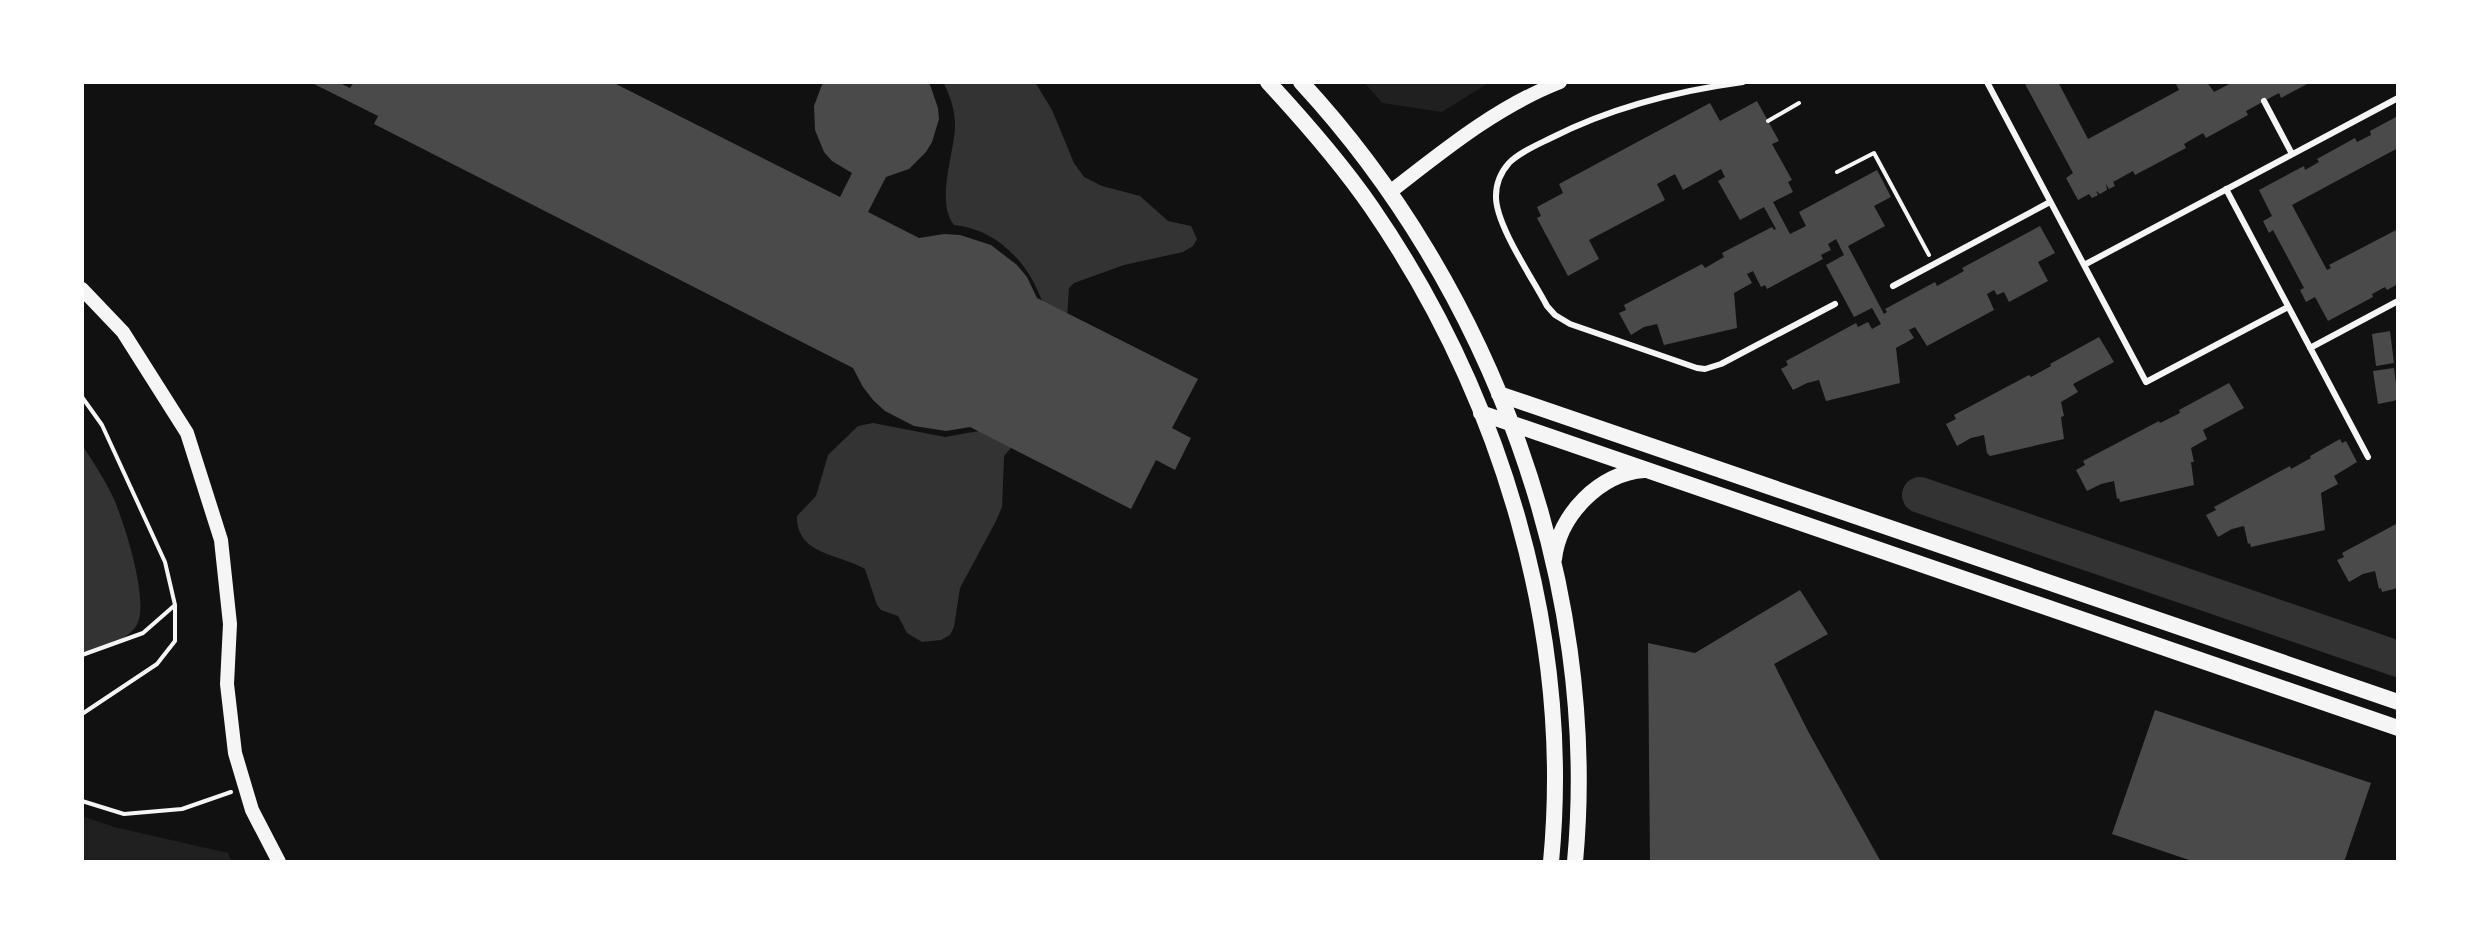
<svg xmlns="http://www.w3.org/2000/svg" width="2480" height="944" font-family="'PT Sans',sans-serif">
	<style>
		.green { fill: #202020 }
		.water { fill: #333 }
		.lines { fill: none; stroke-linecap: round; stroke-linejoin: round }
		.river { stroke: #333; stroke-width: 36 }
		.building { fill: #4a4a4a }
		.path { stroke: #f5f5f5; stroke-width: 4 }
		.service { stroke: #f5f5f5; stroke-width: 6 }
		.tertiary { stroke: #f5f5f5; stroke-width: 14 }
		.secondary { stroke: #f5f5f5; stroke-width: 16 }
	</style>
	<rect width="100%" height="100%" fill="#111"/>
	<!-- green -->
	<path class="green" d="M 1364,82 L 1490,82 L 1442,112 L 1382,103 Z
		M 82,816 L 114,827 L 228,853 L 232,862 L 82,862 Z"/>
	<!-- water -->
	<path class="water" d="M 943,82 L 1035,82 L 1052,110 L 1074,163 L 1084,177 L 1102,186 L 1140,196 L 1168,221 L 1191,226 L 1197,239 L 1193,246 L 1183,252 L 1124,265 L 1074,283 L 1069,288 L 1067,318 L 1025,432 L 1004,456 L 1002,507 L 996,521 L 960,588 L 954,627 L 950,635 L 941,640 L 922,642 L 907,633 L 898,616 L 881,610 L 877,605 L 865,569 C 840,554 796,555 797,516 L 816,496 L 828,455 L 858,426 L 873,423 L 945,437 L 979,431 L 1042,301 C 1028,262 996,229 954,225 C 935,201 955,152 955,125 C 955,110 950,95 943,82 Z
		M 82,445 C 94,463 105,480 114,499 C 124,523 151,604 136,626 C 126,642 98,649 82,657 Z"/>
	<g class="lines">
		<!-- river -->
		<path class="river" d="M 1920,495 L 2398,659"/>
	</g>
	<!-- building -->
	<path class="building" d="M 310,82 L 338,82 L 350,88 L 354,82 L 612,82 L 840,197 L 852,173 L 832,161 L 824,152 L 815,130 L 814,106 L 823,82 L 929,82 L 938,108 L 939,119 L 932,142 L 926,152 L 909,169 L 886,177 L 868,212 L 919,238 L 944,234 L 960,235 L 991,245 L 1017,265 L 1027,277 L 1037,298 L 1198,379 L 1172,428 L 1191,438 L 1175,470 L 1156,460 L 1131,509 L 970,427 L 946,431 L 914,426 L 885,411 L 873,400 L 863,387 L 853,368 L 374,124 L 378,116 Z
		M 2024,82 L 2058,82 L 2088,139 L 2179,90 L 2175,82 L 2207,82 L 2214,92 L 2233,82 L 2311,82 L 2281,98 L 2279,93 L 2246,111 L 2248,115 L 2206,138 L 2203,133 L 2184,144 L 2186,148 L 2135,175 L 2133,171 L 2113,182 L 2115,186 L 2109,189 L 2106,184 L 2107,190 L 2100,194 L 2096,191 L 2098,195 L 2092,198 L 2089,194 L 2078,200 L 2066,178 L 2073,173 Z
		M 1757,101 L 1779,141 L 1772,144 L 1792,180 L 1788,182 L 1793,192 L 1773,202 L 1790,234 L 1806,226 L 1799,212 L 1877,170 L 1891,197 L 1874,206 L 1885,226 L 1848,246 L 1884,314 L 1887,312 L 1885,309 L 1935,282 L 1937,286 L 1964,271 L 1962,268 L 2040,226 L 2055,253 L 2038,262 L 2048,281 L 2009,302 L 2004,292 L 1997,295 L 1994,290 L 1987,294 L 1994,310 L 1927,346 L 1915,327 L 1909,330 L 1914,338 L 1896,348 L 1900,383 L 1826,401 L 1819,380 L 1807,383 L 1793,390 L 1781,369 L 1788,365 L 1786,361 L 1856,323 L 1858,327 L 1868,322 L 1872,329 L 1881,324 L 1872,308 L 1854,317 L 1826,265 L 1844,255 L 1836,239 L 1828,244 L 1831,250 L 1821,255 L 1823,259 L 1767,289 L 1765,285 L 1761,287 L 1753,271 L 1747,274 L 1752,283 L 1734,293 L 1737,328 L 1664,345 L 1657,324 L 1644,327 L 1631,335 L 1619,313 L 1626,310 L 1624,305 L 1702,264 L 1705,268 L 1724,257 L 1722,253 L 1772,227 L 1774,230 L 1776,229 L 1764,207 L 1740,220 L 1718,181 L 1725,177 L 1721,169 L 1683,190 L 1675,174 L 1657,184 L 1665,200 L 1589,240 L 1599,259 L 1568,276 L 1537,218 L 1541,216 L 1537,207 L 1563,193 L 1559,184 L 1710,103 L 1720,121 Z
		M 2398,116 L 2398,148 L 2292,205 L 2327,270 L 2331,268 L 2329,265 L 2398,229 L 2398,284 L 2387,290 L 2385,287 L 2372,294 L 2373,297 L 2328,321 L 2315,297 L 2306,302 L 2300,290 L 2304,288 L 2273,230 L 2269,233 L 2263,221 L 2272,216 L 2259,190 L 2304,166 L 2305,170 L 2319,162 L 2317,159 L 2355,138 L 2357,142 L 2371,135 L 2370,131 Z
		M 2390,331 L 2394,363 L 2376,366 L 2372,334 Z
		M 2099,337 L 2114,362 L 2073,384 L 2078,392 L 2061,402 L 2064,416 L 2061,417 L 2064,439 L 1990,456 L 1987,453 L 1984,435 L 1971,438 L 1957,446 L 1946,424 L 1956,419 L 1954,415 L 2029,375 L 2031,377 L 2051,366 L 2050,364 Z
		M 2394,368 L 2398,400 L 2378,404 L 2373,371 Z
		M 2229,383 L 2244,408 L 2203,430 L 2207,439 L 2191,448 L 2194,462 L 2191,462 L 2194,485 L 2120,502 L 2119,498 L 2117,499 L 2114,481 L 2101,484 L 2087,491 L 2076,470 L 2085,465 L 2083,461 L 2159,421 L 2160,423 L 2180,413 L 2179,410 Z
		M 2340,439 L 2342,443 L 2346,441 L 2357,462 L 2334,476 L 2338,484 L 2321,493 L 2325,530 L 2251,547 L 2250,543 L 2248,544 L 2244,526 L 2232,529 L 2218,537 L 2206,515 L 2216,510 L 2214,507 L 2290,466 L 2291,469 L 2311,458 L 2310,456 Z
		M 2398,523 L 2398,588 L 2382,592 L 2381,588 L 2379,589 L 2375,571 L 2363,574 L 2349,582 L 2337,560 L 2344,557 L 2342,553 Z
		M 1800,590 L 1828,634 L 1774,664 L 1809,733 L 1881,862 L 1650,862 L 1648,643 L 1695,653 Z
		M 2155,710 L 2371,783 L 2344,862 L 2195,862 L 2112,834 Z"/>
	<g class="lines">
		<!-- path -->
		<path class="path" d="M 1768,121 L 1799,103
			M 1837,172 L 1874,153 L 1929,255
			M 82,397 L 102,425 L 165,562 L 175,605 L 143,633 L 82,655
			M 82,714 L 157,664 L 175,641 L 175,605
			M 82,801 L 124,814 L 182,809 L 231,792"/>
		<!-- service -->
		<path class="service" d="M 1743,82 C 1676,91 1612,107 1551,138 C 1537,145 1520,152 1509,163 C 1501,172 1496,184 1496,196 C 1495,224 1533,279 1547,306 L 1555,315 L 1570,324 L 1697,368 L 1705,369 L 1721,364 L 1835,304
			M 1987,82 L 2146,382 L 2288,307
			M 2264,101 L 2292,154
			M 2226,189 L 2368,457
			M 2084,265 L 2398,98
			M 1893,286 L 2050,202
			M 2310,348 L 2398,301"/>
		<!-- tertiary -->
		<path class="tertiary" d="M 1390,192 C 1443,151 1496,107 1560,82
			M 82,289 L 123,332 L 187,433 L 221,540 L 230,624 L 227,684 L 235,753 L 252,810 L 279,862"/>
		<!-- secondary -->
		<path class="secondary" d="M 1268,82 C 1305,122 1341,163 1372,208 C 1501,396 1573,633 1551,862
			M 1301,82 C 1490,286 1601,582 1575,862
			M 1499,394 L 2398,702
			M 1481,413 L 2398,728
			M 1554,559 C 1559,515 1600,473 1644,470"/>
	</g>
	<!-- border -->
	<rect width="2480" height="944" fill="none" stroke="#ffffff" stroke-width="168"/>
</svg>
